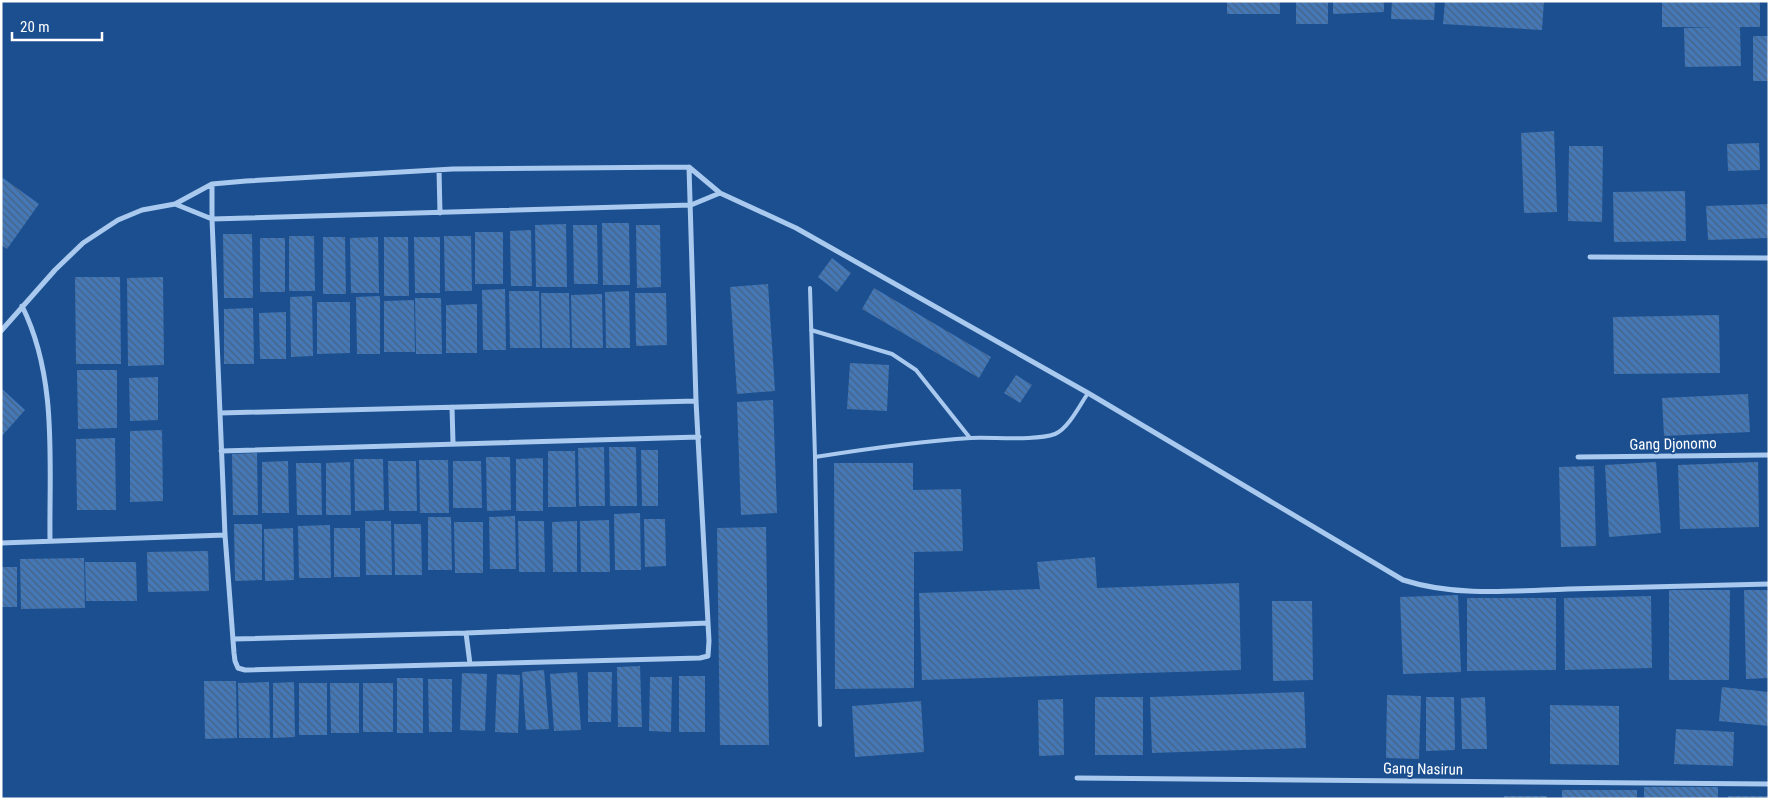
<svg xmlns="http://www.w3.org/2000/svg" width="1770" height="800" font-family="'Roboto Condensed',sans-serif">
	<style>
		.building { fill: url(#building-back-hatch) }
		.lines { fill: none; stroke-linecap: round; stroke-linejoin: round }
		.lane { stroke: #a9c9ee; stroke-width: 4 }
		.street { stroke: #a9c9ee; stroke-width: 5 }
		.labels { text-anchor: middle; stroke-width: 4; stroke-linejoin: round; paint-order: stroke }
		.street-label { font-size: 15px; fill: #fff; stroke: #1b4f8f }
	</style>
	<defs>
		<pattern id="building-back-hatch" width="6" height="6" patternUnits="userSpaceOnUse" patternTransform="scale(1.25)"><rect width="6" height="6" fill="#4478b7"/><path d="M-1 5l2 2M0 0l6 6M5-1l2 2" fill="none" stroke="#486282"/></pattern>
	</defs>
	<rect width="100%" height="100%" fill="#1b4f8f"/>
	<!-- building -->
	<path class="building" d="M 1227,1 L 1280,1 L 1280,14 L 1227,14 Z
		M 1296,1 L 1328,1 L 1328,24 L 1296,24 Z
		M 1333,1 L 1384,1 L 1384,12 L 1333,14 Z
		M 1392,1 L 1435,1 L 1434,20 L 1391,19 Z
		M 1445,1 L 1544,1 L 1542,30 L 1443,24 Z
		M 1662,1 L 1760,1 L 1760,27 L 1740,27 L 1741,66 L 1685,67 L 1684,28 L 1717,27 L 1662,27 Z
		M 1753,36 L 1769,36 L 1769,81 L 1753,81 Z
		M 1554,131 L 1557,212 L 1524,213 L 1521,133 Z
		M 1759,143 L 1760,170 L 1728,171 L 1727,144 Z
		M 1569,146 L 1603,146 L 1602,222 L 1568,221 Z
		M 3,178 L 39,204 L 7,249 L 1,245 L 1,181 Z
		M 1685,191 L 1686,241 L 1614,242 L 1613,192 Z
		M 1769,204 L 1769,238 L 1708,240 L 1706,206 Z
		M 602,223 L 629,223 L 630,285 L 603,285 Z
		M 566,224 L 567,287 L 536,287 L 535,225 Z
		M 573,225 L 597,225 L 598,284 L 574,284 Z
		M 636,225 L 660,225 L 661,287 L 637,288 Z
		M 531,230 L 532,286 L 511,286 L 510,231 Z
		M 475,232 L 503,232 L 503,284 L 475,284 Z
		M 223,234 L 252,234 L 253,298 L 224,298 Z
		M 289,236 L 314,236 L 315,291 L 289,291 Z
		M 444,236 L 471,236 L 472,291 L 445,291 Z
		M 323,237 L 345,237 L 346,294 L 323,294 Z
		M 378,237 L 379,293 L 351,293 L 350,238 Z
		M 384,237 L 408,237 L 409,296 L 384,296 Z
		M 414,237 L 440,237 L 440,293 L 415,293 Z
		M 260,238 L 285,238 L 285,292 L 260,292 Z
		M 832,258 L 851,273 L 837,292 L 818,277 Z
		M 75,277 L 120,277 L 121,364 L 76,364 Z
		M 163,277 L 164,365 L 128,366 L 127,278 Z
		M 768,284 L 775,391 L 737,394 L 730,287 Z
		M 874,288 L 991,357 L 979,378 L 862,309 Z
		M 505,289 L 506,350 L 483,350 L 482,290 Z
		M 509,291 L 539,291 L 540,348 L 510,348 Z
		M 629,291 L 630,348 L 606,348 L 605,292 Z
		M 541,293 L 569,293 L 570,348 L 542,348 Z
		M 635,293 L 666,293 L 667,345 L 636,346 Z
		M 602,294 L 603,348 L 572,348 L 571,295 Z
		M 312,296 L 313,356 L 291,357 L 290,297 Z
		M 380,296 L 380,354 L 357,354 L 356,297 Z
		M 415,298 L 441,298 L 442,354 L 416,354 Z
		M 414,300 L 415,352 L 384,352 L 384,301 Z
		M 317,302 L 350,302 L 350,353 L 317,354 Z
		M 477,304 L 477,353 L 446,353 L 446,305 Z
		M 253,308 L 254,364 L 224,364 L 224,309 Z
		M 286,312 L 286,359 L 260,359 L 259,313 Z
		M 1719,315 L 1720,373 L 1614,374 L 1613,317 Z
		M 850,363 L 889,365 L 887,411 L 847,409 Z
		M 77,370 L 117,370 L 117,428 L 78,429 Z
		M 1016,375 L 1032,385 L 1020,403 L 1004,393 Z
		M 158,377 L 158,420 L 130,421 L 129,378 Z
		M 1,388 L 25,410 L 1,437 Z
		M 1748,394 L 1750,432 L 1664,436 L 1662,398 Z
		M 773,400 L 777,513 L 741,515 L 737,402 Z
		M 162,430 L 163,501 L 130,502 L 130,431 Z
		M 115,438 L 116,510 L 77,510 L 76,439 Z
		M 604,447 L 605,506 L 579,506 L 578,448 Z
		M 609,447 L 636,447 L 637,506 L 610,506 Z
		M 641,450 L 658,450 L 658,506 L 642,506 Z
		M 548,451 L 575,451 L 576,507 L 548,507 Z
		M 257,453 L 258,515 L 233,515 L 232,454 Z
		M 486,457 L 510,457 L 511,510 L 487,511 Z
		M 543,458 L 543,511 L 516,511 L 516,459 Z
		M 354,459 L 383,459 L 384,510 L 355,511 Z
		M 419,460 L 448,460 L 449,513 L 420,513 Z
		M 288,461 L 289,513 L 262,513 L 262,462 Z
		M 388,461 L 416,461 L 417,511 L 389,511 Z
		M 453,461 L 481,461 L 482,508 L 453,508 Z
		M 350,462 L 351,515 L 326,515 L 326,463 Z
		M 1656,462 L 1661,533 L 1609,537 L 1605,465 Z
		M 1758,462 L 1759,527 L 1680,529 L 1678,465 Z
		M 296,463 L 321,463 L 322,515 L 297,515 Z
		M 834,463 L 913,463 L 913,490 L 961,489 L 963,551 L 914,552 L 914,688 L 835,689 Z
		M 1594,466 L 1596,546 L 1561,547 L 1559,467 Z
		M 640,513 L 641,570 L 615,570 L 614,514 Z
		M 515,516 L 516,569 L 490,569 L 489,517 Z
		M 428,517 L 451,517 L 452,570 L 428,570 Z
		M 644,519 L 665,519 L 666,566 L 645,567 Z
		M 609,520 L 610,572 L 581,572 L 580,521 Z
		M 365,521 L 391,521 L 392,575 L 366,575 Z
		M 518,521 L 544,521 L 545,572 L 519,572 Z
		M 577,521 L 577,572 L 553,572 L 552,522 Z
		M 454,522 L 483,522 L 483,573 L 455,573 Z
		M 234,524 L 262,524 L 262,580 L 235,581 Z
		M 394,524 L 421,524 L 422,575 L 395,575 Z
		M 330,525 L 331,578 L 299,578 L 298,526 Z
		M 766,527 L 769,745 L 720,745 L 717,528 Z
		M 293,528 L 294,580 L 265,581 L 264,529 Z
		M 334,528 L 360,528 L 360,577 L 334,577 Z
		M 208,551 L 209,591 L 148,592 L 147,552 Z
		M 1095,557 L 1097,588 L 1239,583 L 1241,670 L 922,680 L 919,593 L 1040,589 L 1037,562 Z
		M 84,558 L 85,608 L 21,609 L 20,559 Z
		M 85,562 L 136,562 L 137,601 L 86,601 Z
		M 1,567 L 17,567 L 17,607 L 1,607 Z
		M 1669,590 L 1730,590 L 1729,680 L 1669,680 Z
		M 1744,590 L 1769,590 L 1769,678 L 1746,679 Z
		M 1458,595 L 1461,672 L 1403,674 L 1400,597 Z
		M 1651,596 L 1652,668 L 1565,670 L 1564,598 Z
		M 1467,598 L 1556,598 L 1556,670 L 1467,671 Z
		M 1272,601 L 1312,601 L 1313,680 L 1273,681 Z
		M 640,666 L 642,727 L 618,727 L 617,667 Z
		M 544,670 L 549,729 L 526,730 L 522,672 Z
		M 577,672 L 581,730 L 554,731 L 550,674 Z
		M 588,672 L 612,672 L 611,722 L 588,722 Z
		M 462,673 L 487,674 L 485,731 L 460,730 Z
		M 497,674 L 520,675 L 518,733 L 495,732 Z
		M 679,676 L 705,676 L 705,732 L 679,732 Z
		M 650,677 L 672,677 L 671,732 L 649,731 Z
		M 397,678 L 423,678 L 423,733 L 397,733 Z
		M 428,679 L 452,679 L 452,732 L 429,732 Z
		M 204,681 L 236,681 L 237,738 L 205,739 Z
		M 269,682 L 270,738 L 239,738 L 238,683 Z
		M 294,682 L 295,737 L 273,738 L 273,683 Z
		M 299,683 L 327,683 L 327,735 L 299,735 Z
		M 330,683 L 359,683 L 359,733 L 331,733 Z
		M 363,683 L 393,683 L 393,732 L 363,732 Z
		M 1722,687 L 1769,692 L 1769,726 L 1719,721 Z
		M 1304,692 L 1306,748 L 1152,753 L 1150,697 Z
		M 1387,695 L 1421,696 L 1419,759 L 1386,758 Z
		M 1095,697 L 1143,697 L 1143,755 L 1095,755 Z
		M 1426,697 L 1454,697 L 1455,750 L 1426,751 Z
		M 1485,697 L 1487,749 L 1462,749 L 1461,698 Z
		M 1063,699 L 1064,755 L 1039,756 L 1038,700 Z
		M 921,701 L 924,752 L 855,757 L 852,706 Z
		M 1550,705 L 1619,706 L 1619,765 L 1550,764 Z
		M 1676,729 L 1734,732 L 1733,766 L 1674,764 Z
		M 1644,787 L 1718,787 L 1718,799 L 1644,799 Z
		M 1562,790 L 1637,790 L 1637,799 L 1562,799 Z
		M 1504,796 L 1547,796 L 1547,799 L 1504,799 Z
		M 1728,796 L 1769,796 L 1769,799 L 1728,799 Z"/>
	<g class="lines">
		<!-- lane -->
		<path class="lane" d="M 810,288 L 815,457
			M 811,330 L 892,354 L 916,370 L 970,438
			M 820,725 L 815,457 C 866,449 920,441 971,438 C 993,437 1036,441 1055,434 C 1068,429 1080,405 1088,393"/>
		<!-- street -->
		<path class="street" d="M 439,170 L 440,213
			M 212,184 L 212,219 L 225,535 L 234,653 L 235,661 L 238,668 L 245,670 L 700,658 L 708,656 L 709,641 L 696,401 L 689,167
			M 175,204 L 212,219 L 691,205 L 720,193
			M 1590,257 L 1769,258
			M 22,306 C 58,378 49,463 50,541
			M 1,331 L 55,270 L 83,243 L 118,220 L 142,210 L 175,204 L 212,184 L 246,181 L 453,169 L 689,167 L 720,193 L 796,228 L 1088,393 L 1403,580 C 1456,597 1513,591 1568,589 C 1635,587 1702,586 1769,584
			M 452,407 L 453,443
			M 220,413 L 696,401
			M 221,451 L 699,437
			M 1578,457 L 1769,455
			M 1,543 L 225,535
			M 466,633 L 470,664
			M 233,639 L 466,633 L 708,623
			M 1077,778 L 1769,784"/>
	</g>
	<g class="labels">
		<!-- street labels -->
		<g class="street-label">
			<text transform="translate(1673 444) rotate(-1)" y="5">Gang Djonomo</text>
			<text transform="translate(1423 769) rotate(1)" y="5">Gang Nasirun</text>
		</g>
	</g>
	<!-- border -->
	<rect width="1770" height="800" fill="none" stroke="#ffffff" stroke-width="5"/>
	<!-- scale -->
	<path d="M12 32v8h90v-8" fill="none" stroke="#ffffff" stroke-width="2.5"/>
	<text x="20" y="32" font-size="15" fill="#ffffff" stroke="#1b4f8f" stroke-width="4" paint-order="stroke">20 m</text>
</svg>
